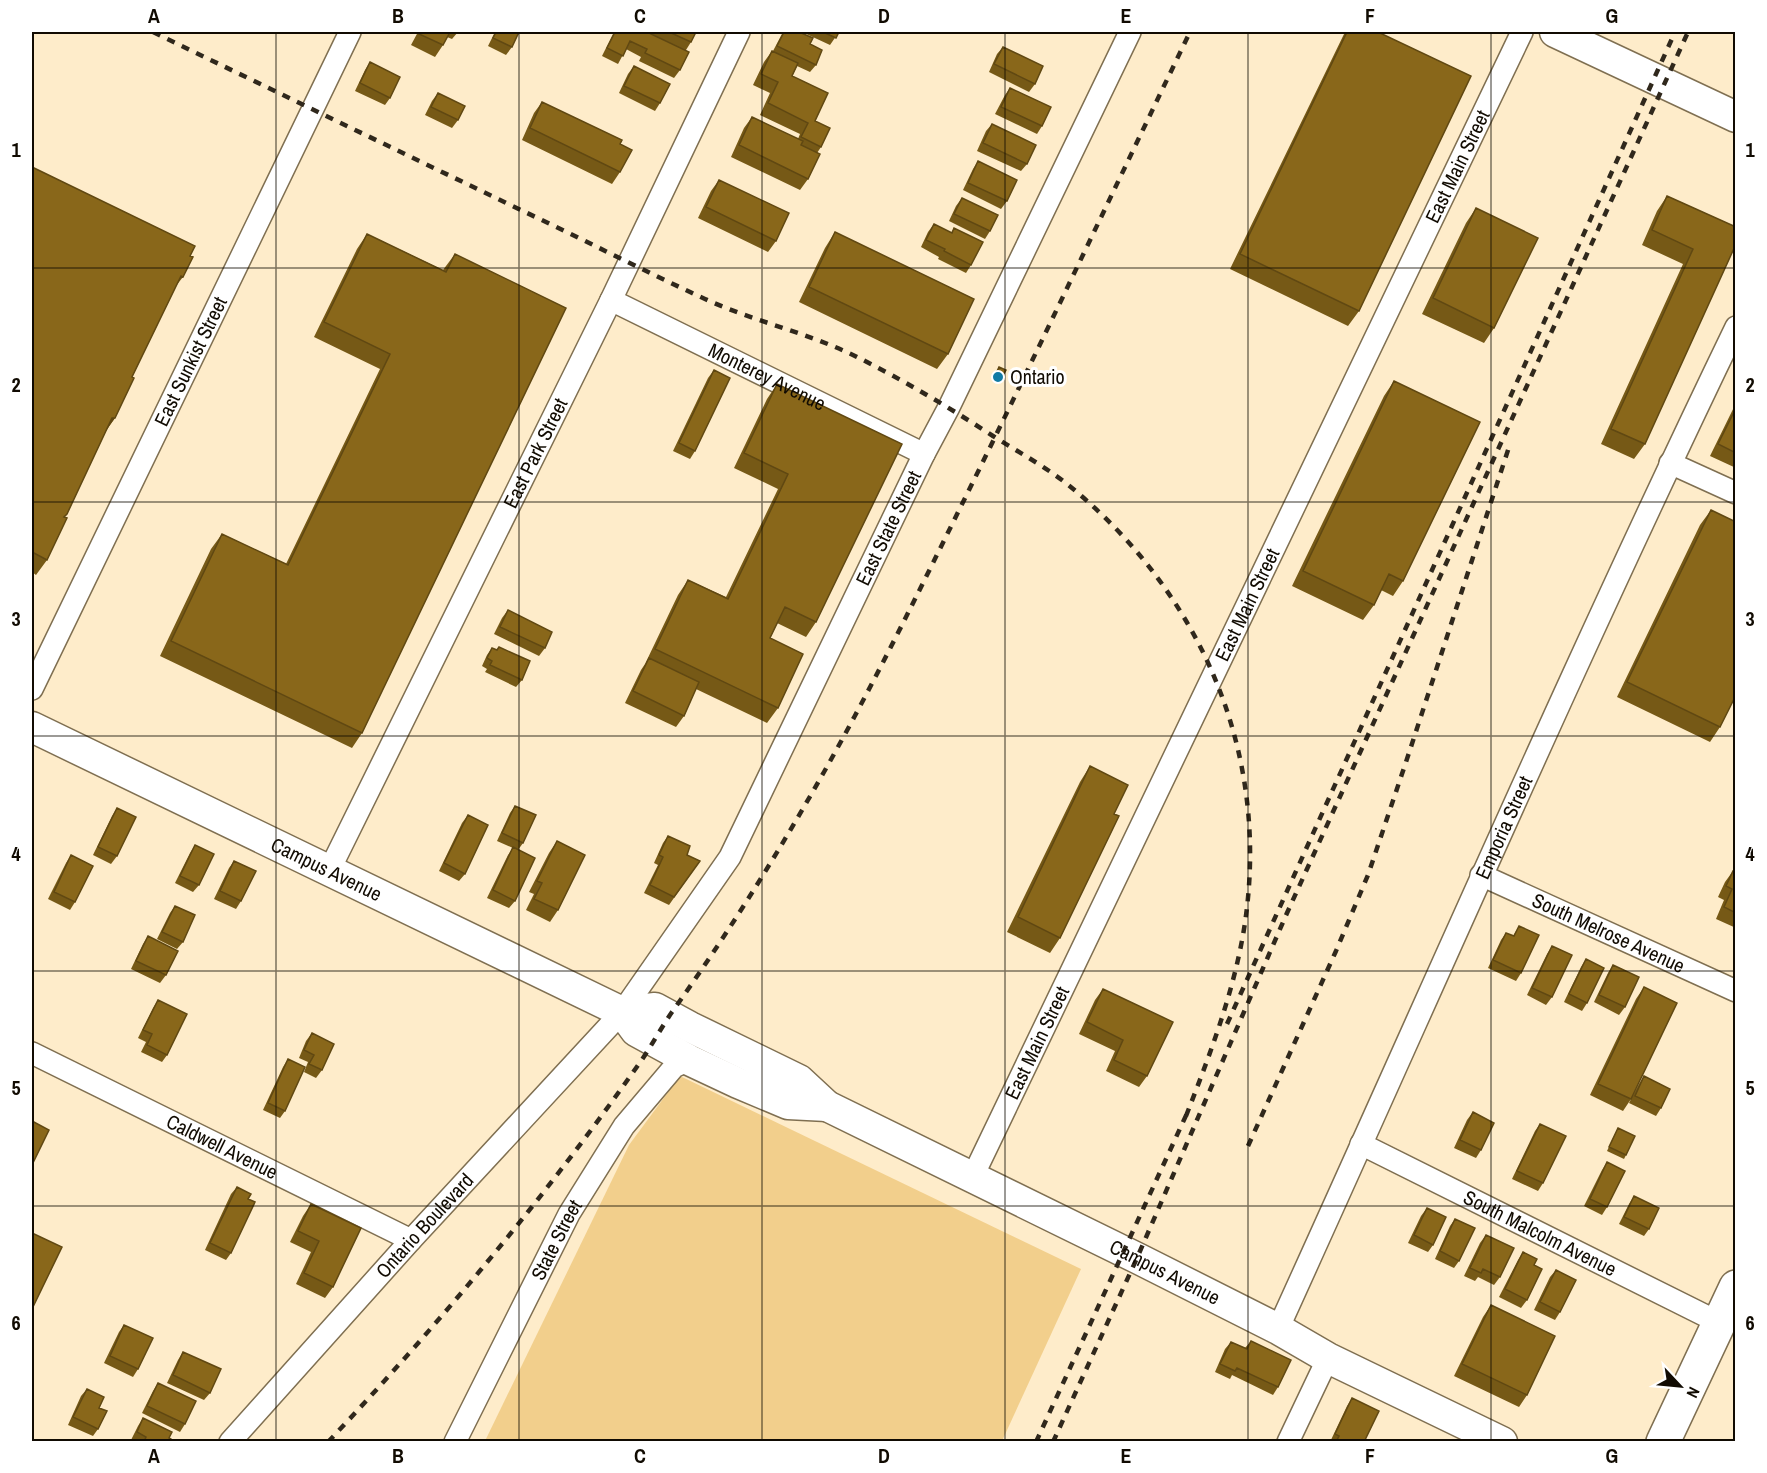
<svg xmlns="http://www.w3.org/2000/svg" width="1767" height="1473" font-family="'Archivo Narrow',sans-serif">
	<style>
		.green { fill: #f2cf8c }
		.lines { fill: none; stroke-linecap: round; stroke-linejoin: round }
		.street-casing { stroke: #7f6f51; stroke-width: 24 }
		.secondary-casing { stroke: #7f6f51; stroke-width: 33 }
		.primary-casing { stroke: #7f6f51; stroke-width: 36 }
		.street { stroke: #fff; stroke-width: 21 }
		.secondary { stroke: #fff; stroke-width: 30 }
		.primary { stroke: #fff; stroke-width: 33 }
		.rail { stroke: #30281c; stroke-width: 4.5; stroke-dasharray: 8 8; stroke-linecap: butt }
		.wall { fill: #765916 }
		.shaded-wall { fill: #604812 }
		.building { fill: #89671a; stroke: #604812; stroke-width: 1.5 }
		.grid { fill: none; stroke: #110b02; stroke-width: 1.5; stroke-opacity: 0.55 }
		.poi-dot { fill: #107aa4; stroke: #fff; stroke-width: 2 }
		.labels { text-anchor: middle; stroke-width: 6; stroke-linejoin: round; paint-order: stroke }
		.street-label { font-size: 20px; fill: #110b02; stroke: #fff }
		.poi-label { font-size: 20px; fill: #110b02; stroke: #fff; text-anchor: start }
		.neatline { fill: none; stroke: #110b02; stroke-width: 2 }
		.grid-label { font-size: 20px; text-anchor: middle; font-weight: bold; fill: #110b02 }
	</style>
	<rect width="100%" height="100%" fill="#feecca"/>
	<!-- green -->
	<path class="green" d="M 680,1076 L 1081,1269 L 1002,1441 L 485,1441 L 629,1145 Z"/>
	<g class="lines">
		<!-- street casing -->
		<g class="street-casing">
			<g id="street">
				<path id="s1" d="M 611,300 L 924,454"/>
				<path d="M 1670,463 L 1736,493"/>
				<path id="s2" d="M 32,689 L 350,32"/>
				<path id="s3" d="M 329,871 L 611,300 L 739,32"/>
				<path id="s4" d="M 1481,875 L 1736,991"/>
				<path id="s5" d="M 32,1053 L 411,1240"/>
				<path id="s6" d="M 1361,1144 L 1718,1322"/>
				<path id="s7" d="M 972,1178 L 1522,32"/>
				<path id="s8" d="M 1278,1329 C 1430,995 1576,658 1736,327"/>
				<path id="s9" d="M 230,1442 L 411,1240 L 622,1012 L 730,857 L 924,454 L 949,407 L 1130,32"/>
				<path id="s10" d="M 455,1442 L 569,1214 L 624,1126 L 674,1067 L 689,1060"/>
				<path d="M 1288,1442 L 1328,1358"/>
			</g>
		</g>
		<!-- secondary casing -->
		<g class="secondary-casing">
			<g id="secondary">
				<path d="M 1555,32 L 1736,117"/>
				<path id="s11" d="M 32,727 L 622,1012 L 636,1031 L 689,1060 L 738,1083 L 788,1104 L 827,1106"/>
				<path id="s12" d="M 622,1012 L 655,1008 L 690,1027 L 799,1080 L 827,1106 L 1137,1258 L 1278,1329 L 1328,1358 L 1502,1442"/>
			</g>
		</g>
		<!-- primary casing -->
		<g class="primary-casing">
			<path id="primary" d="M 1663,1442 L 1736,1287"/>
		</g>
		<!-- street -->
		<use href="#street" class="street"/>
		<!-- secondary -->
		<use href="#secondary" class="secondary"/>
		<!-- primary -->
		<use href="#primary" class="primary"/>
		<!-- rail -->
		<path class="rail" d="M 153,32 C 285,96 417,160 550,224 C 602,249 653,275 705,299 C 755,322 810,333 859,358 C 905,381 950,408 993,436 C 1020,453 1048,468 1072,488 C 1206,599 1273,763 1243,935 C 1232,997 1209,1057 1186,1116
			M 1227,1024 L 1675,32
			M 1248,1146 L 1336,951 L 1368,875 L 1406,762 L 1510,444
			M 328,1442 C 441,1322 546,1196 641,1061 C 652,1045 661,1028 672,1012 C 727,935 777,855 824,772 C 876,680 922,585 969,490 C 1044,338 1116,185 1190,32
			M 1036,1442 L 1189,1109
			M 1053,1442 L 1137,1258 L 1287,913 L 1688,32"/>
	</g>
	<!-- wall -->
	<path class="wall" d="M 418,32 L 458,32 L 452,39 L 447,37 L 443,45 L 435,57 L 411,45 Z
		M 495,32 L 519,32 L 512,47 L 506,55 L 488,46 Z
		M 614,32 L 696,32 L 691,42 L 686,50 L 680,70 L 674,78 L 639,61 L 641,57 L 626,49 L 618,64 L 602,56 Z
		M 783,32 L 799,32 L 810,44 L 816,65 L 810,72 L 797,66 L 792,76 L 815,121 L 821,147 L 817,153 L 808,179 L 800,190 L 731,157 L 744,128 L 752,117 L 798,139 L 800,134 L 760,115 L 770,93 L 753,85 L 764,62 L 772,51 L 773,51 Z
		M 802,32 L 839,32 L 830,45 Z
		M 1345,32 L 1378,32 L 1359,311 L 1348,326 L 1230,269 Z
		M 1003,47 L 1035,84 L 1029,92 L 989,72 L 997,54 Z
		M 370,62 L 390,98 L 385,105 L 355,91 L 365,70 Z
		M 634,66 L 660,103 L 655,111 L 619,93 L 628,74 Z
		M 1010,88 L 1042,126 L 1037,134 L 995,114 L 1005,95 Z
		M 438,93 L 458,120 L 452,128 L 425,115 L 432,101 Z
		M 542,102 L 620,144 L 620,172 L 612,184 L 522,140 L 534,113 Z
		M 992,124 L 1027,164 L 1021,171 L 977,151 L 986,131 Z
		M 978,161 L 1007,201 L 1001,209 L 963,190 L 973,169 Z
		M 32,167 L 190,256 L 183,277 L 175,287 L 132,377 L 115,418 L 106,431 L 65,517 L 47,560 L 36,575 L 32,572 Z
		M 719,180 L 776,241 L 768,252 L 698,218 L 711,191 Z
		M 1667,196 L 1736,227 L 1645,444 L 1634,459 L 1601,444 L 1683,264 L 1642,245 L 1657,211 Z
		M 962,198 L 990,231 L 985,239 L 949,221 L 956,206 Z
		M 1476,208 L 1494,328 L 1484,343 L 1422,314 L 1466,223 Z
		M 934,224 L 951,233 L 954,228 L 971,265 L 966,273 L 938,259 L 939,257 L 921,247 L 928,232 Z
		M 835,232 L 948,354 L 937,369 L 799,302 L 825,248 Z
		M 367,234 L 443,270 L 455,254 L 362,733 L 352,748 L 160,656 L 211,549 L 222,534 L 286,564 L 380,369 L 314,337 L 357,249 Z
		M 999,367 L 1001,379 L 998,383 L 992,380 Z
		M 714,370 L 695,451 L 690,459 L 673,451 L 708,378 Z
		M 1394,381 L 1403,581 L 1393,596 L 1381,590 L 1374,605 L 1363,620 L 1292,586 L 1384,396 Z
		M 777,384 L 816,622 L 806,637 L 777,623 L 770,638 L 778,708 L 767,723 L 696,689 L 684,716 L 676,727 L 625,703 L 641,670 L 645,664 L 678,595 L 688,580 L 726,597 L 778,489 L 734,468 L 767,399 Z
		M 1736,403 L 1736,468 L 1710,456 Z
		M 1711,510 L 1720,727 L 1710,742 L 1617,697 L 1700,525 Z
		M 508,610 L 545,648 L 539,656 L 494,634 L 502,618 Z
		M 499,647 L 522,680 L 516,687 L 485,672 L 487,669 L 482,666 L 487,655 L 492,648 L 497,650 Z
		M 1090,766 L 1114,814 L 1060,938 L 1050,953 L 1007,932 L 1080,782 Z
		M 515,806 L 523,843 L 518,850 L 515,901 L 509,908 L 487,898 L 508,855 L 513,848 L 497,841 L 510,813 Z
		M 117,808 L 117,856 L 111,864 L 93,855 L 112,816 Z
		M 468,815 L 465,874 L 459,881 L 439,871 L 462,823 Z
		M 668,836 L 687,855 L 700,861 L 669,905 L 644,893 L 658,865 L 654,863 L 663,843 Z
		M 557,841 L 558,910 L 550,922 L 526,910 L 534,894 L 529,892 L 549,853 Z
		M 195,845 L 199,885 L 193,892 L 175,883 L 190,853 Z
		M 71,855 L 75,902 L 70,910 L 48,899 L 66,863 Z
		M 234,861 L 241,901 L 236,909 L 214,899 L 229,868 Z
		M 1733,871 L 1736,872 L 1736,928 L 1716,919 L 1724,900 L 1718,897 L 1725,882 Z
		M 175,906 L 183,942 L 177,949 L 157,939 L 170,913 Z
		M 1519,926 L 1521,973 L 1516,981 L 1488,968 L 1501,940 L 1506,933 L 1513,936 Z
		M 148,936 L 166,975 L 160,983 L 131,969 L 143,944 Z
		M 1552,946 L 1552,997 L 1546,1005 L 1527,995 L 1547,954 Z
		M 1586,959 L 1587,1003 L 1582,1011 L 1564,1002 L 1581,967 Z
		M 1613,965 L 1625,1007 L 1619,1015 L 1594,1002 L 1608,973 Z
		M 1644,987 L 1631,1099 L 1623,1111 L 1590,1095 L 1636,999 Z
		M 1103,989 L 1147,1076 L 1139,1087 L 1106,1071 L 1115,1051 L 1079,1034 L 1095,1000 Z
		M 158,1000 L 167,1055 L 162,1062 L 141,1052 L 146,1042 L 138,1038 L 153,1008 Z
		M 312,1033 L 322,1070 L 316,1078 L 304,1072 L 308,1062 L 299,1058 L 306,1041 Z
		M 288,1059 L 285,1111 L 280,1118 L 263,1110 L 283,1067 Z
		M 1644,1076 L 1661,1108 L 1656,1116 L 1629,1103 L 1639,1084 Z
		M 1473,1112 L 1481,1150 L 1476,1158 L 1454,1148 L 1467,1120 Z
		M 1540,1124 L 1543,1183 L 1538,1191 L 1512,1179 L 1535,1131 Z
		M 1618,1128 L 1626,1155 L 1624,1159 L 1607,1151 Z
		M 1607,1162 L 1607,1207 L 1602,1215 L 1584,1206 L 1602,1170 Z
		M 237,1187 L 248,1199 L 231,1253 L 226,1260 L 205,1250 L 231,1194 Z
		M 1634,1196 L 1649,1229 L 1644,1236 L 1619,1224 L 1629,1204 Z
		M 311,1204 L 333,1287 L 325,1298 L 296,1284 L 311,1252 L 290,1242 L 303,1216 Z
		M 1427,1208 L 1433,1245 L 1428,1252 L 1408,1243 L 1421,1216 Z
		M 1455,1219 L 1459,1261 L 1454,1268 L 1435,1259 L 1450,1226 Z
		M 1486,1235 L 1500,1277 L 1494,1285 L 1478,1277 L 1475,1281 L 1464,1276 L 1480,1243 Z
		M 1523,1252 L 1534,1265 L 1527,1300 L 1521,1308 L 1499,1297 L 1518,1260 Z
		M 1556,1270 L 1560,1312 L 1555,1320 L 1534,1310 L 1550,1277 Z
		M 1491,1305 L 1527,1395 L 1519,1407 L 1454,1376 L 1483,1317 Z
		M 124,1325 L 138,1369 L 133,1377 L 104,1363 L 119,1332 Z
		M 1251,1341 L 1278,1387 L 1273,1395 L 1232,1375 L 1230,1379 L 1215,1372 L 1225,1349 L 1231,1342 L 1245,1348 Z
		M 183,1352 L 210,1393 L 204,1400 L 167,1383 L 178,1360 Z
		M 158,1383 L 185,1424 L 180,1432 L 142,1413 L 153,1391 Z
		M 87,1389 L 99,1408 L 98,1429 L 93,1436 L 68,1425 L 81,1396 Z
		M 1352,1398 L 1364,1442 L 1330,1442 L 1347,1406 Z
		M 143,1418 L 169,1438 L 174,1442 L 135,1442 L 131,1440 L 138,1426 Z"/>
	<!-- shaded-wall -->
	<path class="shaded-wall" d="M 112,418 L 115,418 L 104,433 Z"/>
	<!-- building -->
	<path class="building" d="M 420,32 L 450,32 L 443,45 L 419,34 Z
		M 496,32 L 519,32 L 512,47 L 493,38 Z
		M 615,32 L 647,32 L 689,52 L 680,70 L 645,53 L 647,49 L 630,41 L 623,56 L 607,48 Z
		M 669,32 L 696,32 L 691,42 Z
		M 784,32 L 799,32 L 813,38 L 810,44 L 822,50 L 816,65 L 777,46 Z
		M 823,32 L 839,32 L 836,38 Z
		M 1347,32 L 1378,32 L 1471,76 L 1359,311 L 1240,254 Z
		M 1003,47 L 1043,66 L 1035,84 L 994,64 Z
		M 772,51 L 798,63 L 792,76 L 828,93 L 815,121 L 830,128 L 821,147 L 801,137 L 808,123 L 768,103 L 778,82 L 761,74 Z
		M 370,62 L 400,77 L 390,98 L 360,83 Z
		M 634,66 L 670,84 L 660,103 L 624,86 Z
		M 1010,88 L 1051,107 L 1042,126 L 1001,107 Z
		M 438,93 L 465,106 L 458,120 L 431,107 Z
		M 542,102 L 622,140 L 620,144 L 632,150 L 620,172 L 530,128 Z
		M 752,117 L 803,141 L 801,145 L 820,154 L 808,179 L 739,145 Z
		M 992,124 L 1036,145 L 1027,164 L 983,143 Z
		M 978,161 L 1017,180 L 1007,201 L 968,183 Z
		M 32,167 L 195,246 L 190,256 L 193,257 L 183,277 L 181,276 L 132,377 L 134,378 L 115,418 L 112,418 L 67,514 L 64,517 L 67,518 L 47,560 L 32,552 Z
		M 719,180 L 789,213 L 776,241 L 706,207 Z
		M 1667,196 L 1736,227 L 1736,244 L 1645,444 L 1611,429 L 1693,249 L 1652,230 Z
		M 962,198 L 998,215 L 990,231 L 954,214 Z
		M 1476,208 L 1538,238 L 1494,328 L 1433,298 Z
		M 934,224 L 952,233 L 954,228 L 983,242 L 971,265 L 944,251 L 945,249 L 926,240 Z
		M 835,232 L 974,299 L 948,354 L 809,287 Z
		M 367,234 L 446,272 L 455,254 L 566,308 L 362,733 L 171,641 L 222,534 L 288,565 L 390,354 L 324,322 Z
		M 999,367 L 1006,370 L 1001,379 L 995,376 Z
		M 714,370 L 730,378 L 695,451 L 679,443 Z
		M 1394,381 L 1480,422 L 1403,581 L 1389,574 L 1374,605 L 1303,571 Z
		M 777,384 L 902,444 L 816,622 L 785,607 L 770,638 L 803,654 L 778,708 L 655,649 L 688,580 L 728,599 L 788,474 L 744,453 Z
		M 1736,408 L 1736,453 L 1718,444 Z
		M 1711,510 L 1736,522 L 1736,695 L 1720,727 L 1627,682 Z
		M 508,610 L 552,632 L 545,648 L 500,627 Z
		M 499,647 L 530,661 L 522,680 L 490,665 L 492,661 L 487,658 L 492,648 L 497,650 Z
		M 649,658 L 699,682 L 684,716 L 633,691 Z
		M 1090,766 L 1128,785 L 1114,814 L 1119,816 L 1060,938 L 1018,917 Z
		M 515,806 L 536,815 L 523,843 L 502,833 Z
		M 117,808 L 136,817 L 117,856 L 98,847 Z
		M 468,815 L 488,825 L 465,874 L 444,863 Z
		M 668,836 L 690,846 L 687,855 L 700,861 L 674,897 L 650,885 L 663,857 L 659,855 Z
		M 557,841 L 585,855 L 558,910 L 534,899 L 542,883 L 537,881 Z
		M 195,845 L 214,854 L 199,885 L 180,876 Z
		M 513,847 L 535,858 L 515,901 L 493,890 Z
		M 71,855 L 93,866 L 75,902 L 54,892 Z
		M 234,861 L 256,871 L 241,901 L 220,891 Z
		M 1733,871 L 1736,872 L 1736,913 L 1724,907 L 1732,889 L 1726,886 Z
		M 175,906 L 195,915 L 183,942 L 162,932 Z
		M 1519,926 L 1539,935 L 1521,973 L 1493,960 L 1506,933 L 1514,936 Z
		M 148,936 L 178,951 L 166,975 L 136,961 Z
		M 1552,946 L 1572,955 L 1552,997 L 1532,988 Z
		M 1586,959 L 1604,968 L 1587,1003 L 1569,994 Z
		M 1613,965 L 1639,977 L 1625,1007 L 1599,995 Z
		M 1644,987 L 1677,1003 L 1631,1099 L 1598,1084 Z
		M 1103,989 L 1173,1022 L 1147,1076 L 1114,1060 L 1123,1040 L 1087,1022 Z
		M 158,1000 L 187,1014 L 167,1055 L 147,1045 L 152,1034 L 143,1030 Z
		M 312,1033 L 334,1044 L 322,1070 L 309,1064 L 314,1055 L 304,1050 Z
		M 288,1059 L 305,1067 L 285,1111 L 268,1103 Z
		M 1644,1076 L 1670,1089 L 1661,1108 L 1635,1096 Z
		M 1473,1112 L 1494,1123 L 1481,1150 L 1460,1140 Z
		M 32,1121 L 49,1130 L 32,1165 Z
		M 1540,1124 L 1566,1136 L 1543,1183 L 1517,1171 Z
		M 1618,1128 L 1635,1136 L 1626,1155 L 1609,1147 Z
		M 1607,1162 L 1625,1171 L 1607,1207 L 1590,1199 Z
		M 237,1187 L 251,1194 L 248,1199 L 255,1202 L 231,1253 L 210,1243 Z
		M 1634,1196 L 1659,1208 L 1649,1229 L 1624,1217 Z
		M 311,1204 L 361,1228 L 333,1287 L 304,1273 L 319,1241 L 298,1231 Z
		M 1427,1208 L 1446,1217 L 1433,1245 L 1414,1235 Z
		M 1455,1219 L 1475,1228 L 1459,1261 L 1440,1251 Z
		M 32,1233 L 62,1247 L 32,1309 Z
		M 1486,1235 L 1514,1248 L 1500,1277 L 1483,1269 L 1481,1273 L 1470,1268 Z
		M 1523,1252 L 1537,1259 L 1534,1265 L 1542,1269 L 1527,1300 L 1505,1289 Z
		M 1556,1270 L 1576,1280 L 1560,1312 L 1540,1302 Z
		M 1491,1305 L 1555,1336 L 1527,1395 L 1462,1364 Z
		M 124,1325 L 153,1338 L 138,1369 L 110,1356 Z
		M 1251,1341 L 1291,1360 L 1278,1387 L 1237,1368 L 1235,1371 L 1220,1364 L 1231,1342 L 1247,1349 Z
		M 183,1352 L 221,1369 L 210,1393 L 173,1375 Z
		M 158,1383 L 196,1401 L 185,1424 L 147,1406 Z
		M 87,1389 L 104,1397 L 99,1408 L 107,1411 L 98,1429 L 73,1417 Z
		M 1352,1398 L 1379,1411 L 1364,1442 L 1336,1442 L 1339,1436 L 1335,1434 Z
		M 143,1418 L 172,1432 L 169,1438 L 174,1441 L 174,1442 L 144,1442 L 146,1437 L 137,1432 Z"/>
	<!-- grid -->
	<path class="grid" d="M 276,32 L 276,1442M 519,32 L 519,1442M 762,32 L 762,1442M 1005,32 L 1005,1442M 1248,32 L 1248,1442M 1491,32 L 1491,1442M 32,268 L 1736,268M 32,502 L 1736,502M 32,736 L 1736,736M 32,971 L 1736,971M 32,1206 L 1736,1206"/>
	<!-- markers -->
	<circle class="poi-dot" cx="998" cy="377" r="6"/>
	<g class="labels">
		<!-- street labels -->
		<g class="street-label">
			<text dy="7" stroke="none"><textPath href="#s7" startOffset="1122">East Main Street</textPath></text>
			<text dy="7" stroke="none"><textPath href="#s2" startOffset="364">East Sunkist Street</textPath></text>
			<text dy="7" stroke="none"><textPath href="#s1" startOffset="174">Monterey Avenue</textPath></text>
			<text dy="7" stroke="none"><textPath href="#s3" startOffset="466">East Park Street</textPath></text>
			<text dy="7" stroke="none"><textPath href="#s9" startOffset="1136">East State Street</textPath></text>
			<text dy="7" stroke="none"><textPath href="#s7" startOffset="636">East Main Street</textPath></text>
			<text dy="7" stroke="none"><textPath href="#s8" startOffset="550">Emporia Street</textPath></text>
			<text dy="7" stroke="none"><textPath href="#s11" startOffset="327">Campus Avenue</textPath></text>
			<text dy="7" stroke="none"><textPath href="#s4" startOffset="140">South Melrose Avenue</textPath></text>
			<text dy="7" stroke="none"><textPath href="#s7" startOffset="150">East Main Street</textPath></text>
			<text dy="7" stroke="none"><textPath href="#s5" startOffset="212">Caldwell Avenue</textPath></text>
			<text dy="7" stroke="none"><textPath href="#s9" startOffset="291">Ontario Boulevard</textPath></text>
			<text dy="7" stroke="none"><textPath href="#s6" startOffset="200">South Malcolm Avenue</textPath></text>
			<text dy="7" stroke="none"><textPath href="#s10" startOffset="226">State Street</textPath></text>
			<text dy="7" stroke="none"><textPath href="#s12" startOffset="609">Campus Avenue</textPath></text>
		</g>
		<!-- poi labels -->
		<g class="poi-label">
			<text x="1010" y="384">Ontario</text>
		</g>
	</g>
	<!-- border -->
	<rect width="1767" height="1473" fill="none" stroke="#ffffff" stroke-width="66"/>
	<!-- north arrow -->
	<g transform="translate(1680 1386) rotate(116)" stroke="#ffffff" stroke-width="4.5" paint-order="stroke">
	<path d="M0-4.5L10 22L0 15L-10 22Z" fill="#110b02"/>
	<text y="-9" font-size="16" font-weight="bold" text-anchor="middle" fill="#110b02">N</text>
	</g>
	<rect x="33" y="33" width="1701" height="1407" class="neatline"/>
	<g class="grid-label">
		<text x="154" y="23">A</text>
		<text x="398" y="23">B</text>
		<text x="640" y="23">C</text>
		<text x="884" y="23">D</text>
		<text x="1126" y="23">E</text>
		<text x="1370" y="23">F</text>
		<text x="1612" y="23">G</text>
		<text x="16" y="157">1</text>
		<text x="1750" y="157">1</text>
		<text x="16" y="392">2</text>
		<text x="1750" y="392">2</text>
		<text x="16" y="626">3</text>
		<text x="1750" y="626">3</text>
		<text x="16" y="861">4</text>
		<text x="1750" y="861">4</text>
		<text x="16" y="1095">5</text>
		<text x="1750" y="1095">5</text>
		<text x="16" y="1330">6</text>
		<text x="1750" y="1330">6</text>
		<text x="154" y="1463">A</text>
		<text x="398" y="1463">B</text>
		<text x="640" y="1463">C</text>
		<text x="884" y="1463">D</text>
		<text x="1126" y="1463">E</text>
		<text x="1370" y="1463">F</text>
		<text x="1612" y="1463">G</text>
	</g>
</svg>
